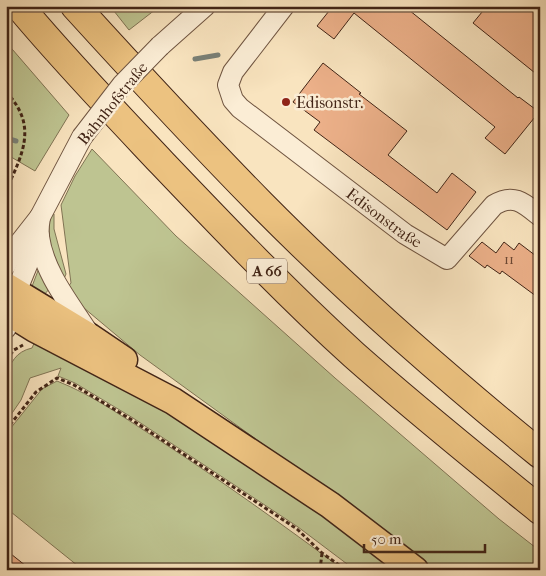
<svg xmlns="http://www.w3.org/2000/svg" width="546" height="576" font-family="'IM FELL French Canon',serif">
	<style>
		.green { fill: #bec491; stroke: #807454 }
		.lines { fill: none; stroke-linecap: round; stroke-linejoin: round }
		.stream { stroke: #798077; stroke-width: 5 }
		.building { fill: #ecb089; stroke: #412416 }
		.minor-casing { stroke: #6f5440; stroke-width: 22 }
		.major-casing { stroke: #412416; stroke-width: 29 }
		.highway-casing { stroke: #412416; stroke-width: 30 }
		.path { stroke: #412416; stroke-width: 3; stroke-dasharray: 4 2.5; stroke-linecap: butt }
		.minor { stroke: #fbedd5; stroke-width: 20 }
		.major { stroke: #ecc280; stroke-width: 26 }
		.highway { stroke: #ecc280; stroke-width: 28 }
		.minor-bridge-casing { stroke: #6f5440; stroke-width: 22; stroke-linecap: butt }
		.minor-bridge { stroke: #fbedd5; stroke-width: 20 }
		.poi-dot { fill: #8f2418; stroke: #fbedd5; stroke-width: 2 }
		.labels { text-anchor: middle; stroke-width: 5; stroke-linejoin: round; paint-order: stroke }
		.number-label { font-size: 14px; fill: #6c4733 }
		.shield { fill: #fbedd5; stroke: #79604f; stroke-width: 1 }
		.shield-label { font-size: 15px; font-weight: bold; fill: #412416 }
		.poi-label { font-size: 16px; fill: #412416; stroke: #fbedd5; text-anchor: start }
		.street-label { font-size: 16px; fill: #412416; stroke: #fbedd5 }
	</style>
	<rect width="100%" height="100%" fill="#f9e4bf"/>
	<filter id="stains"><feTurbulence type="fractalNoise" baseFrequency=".004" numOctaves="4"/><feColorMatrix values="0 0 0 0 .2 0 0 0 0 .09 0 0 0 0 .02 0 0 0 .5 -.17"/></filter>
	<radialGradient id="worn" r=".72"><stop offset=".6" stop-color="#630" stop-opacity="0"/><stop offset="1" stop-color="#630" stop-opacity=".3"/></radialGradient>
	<!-- green -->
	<path class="green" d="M 110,6 L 160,6 L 129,30 Z
		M 6,42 L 69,115 L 35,171 L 6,154 Z
		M 92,149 L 176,236 L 335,378 L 499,519 L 540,551 L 540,570 L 432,570 L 297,469 L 140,355 L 78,303 L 67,288 L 71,283 L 61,205 L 75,176 Z
		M 51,213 L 54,214 L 54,229 L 66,274 L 63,281 C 51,262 46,235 51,213 Z
		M 39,268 L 51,287 L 43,296 L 31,289 Z
		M 36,339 L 202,431 L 401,570 L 355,570 L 298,527 L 133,418 L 75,383 L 58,376 L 61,368 L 30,378 L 21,400 L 6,422 C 6,394 0,355 32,348 Z
		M 57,381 C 93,395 126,419 159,440 C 222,481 283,525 344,570 L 83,570 L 6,508 L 6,434 L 42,389 Z"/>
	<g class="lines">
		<!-- stream -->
		<path class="stream" d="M 195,59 L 218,55
			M 6,138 L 16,141"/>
	</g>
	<!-- building -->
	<path class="building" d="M 333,6 L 404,6 L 518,98 L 519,97 L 539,112 L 505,154 L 485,138 L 495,127 L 354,13 L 334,39 L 317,26 Z
		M 487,6 L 540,6 L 540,77 L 473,23 Z
		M 323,63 L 361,93 L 359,94 L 407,131 L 388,155 L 437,193 L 452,173 L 476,192 L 447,230 L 314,130 L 320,122 L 293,102 Z
		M 482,242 L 496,253 L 504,242 L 514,250 L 519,243 L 540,259 L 540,299 L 502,271 L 500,274 L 487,265 L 485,268 L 469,256 Z
		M 6,550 L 31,570 L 6,570 Z"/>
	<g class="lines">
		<!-- minor casing -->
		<g class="minor-casing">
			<g id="minor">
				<path id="s1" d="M 284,6 L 233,72 L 228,85 L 233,100 L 240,108 L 405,234 L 447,259 L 494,205 C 514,193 524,203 540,216"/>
				<path d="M 160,46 L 205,6"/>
				<path d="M 40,217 C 39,223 38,230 39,237 C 44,273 70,304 89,334"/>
				<path d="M 6,265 L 11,254 L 40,217 L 82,137"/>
				<path d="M 6,328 L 16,292 L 39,236"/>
			</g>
		</g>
		<!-- major casing -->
		<g class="major-casing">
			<path id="major" d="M 6,286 L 90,337 L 124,360
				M 6,311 L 35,329 L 173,401 L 330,505 L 415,570"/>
		</g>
		<!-- highway casing -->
		<g class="highway-casing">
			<path id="highway" d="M 19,6 C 64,60 113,111 162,163 C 224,228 287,294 354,355 C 415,409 477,459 540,510
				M 75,6 C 136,73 198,140 261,204 C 349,293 443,375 540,454"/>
		</g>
		<!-- path -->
		<path class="path" d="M 6,92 C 38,125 23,154 6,190
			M 6,360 L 14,350 L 23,345
			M 6,430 L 36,392 L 57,378 L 74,385 L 132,420 L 297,529 L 322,553 L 346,570
			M 320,570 L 322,553"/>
		<!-- minor -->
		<use href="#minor" class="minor"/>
		<!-- major -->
		<use href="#major" class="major"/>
		<!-- highway -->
		<use href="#highway" class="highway"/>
		<!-- minor-bridge casing -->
		<g class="minor-bridge-casing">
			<path id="minor-bridge" d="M 82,137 L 122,85 L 160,46"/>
		</g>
		<!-- minor-bridge -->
		<use href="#minor-bridge" class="minor-bridge"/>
	</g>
	<!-- markers -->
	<circle class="poi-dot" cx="286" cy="102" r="5"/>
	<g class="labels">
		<!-- number labels -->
		<g class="number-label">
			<text x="509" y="264">11</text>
		</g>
		<!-- shield labels -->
		<rect class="shield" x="247" y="258.5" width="40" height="25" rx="4"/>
		<g class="shield-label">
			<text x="267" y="276">A 66</text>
		</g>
		<!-- poi labels -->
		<g class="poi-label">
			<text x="296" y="108">Edisonstr.</text>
		</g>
		<!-- street labels -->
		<g class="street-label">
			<text transform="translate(112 103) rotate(-51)" y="6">Bahnhofstraße</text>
			<text dy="6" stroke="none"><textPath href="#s1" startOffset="305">Edisonstraße</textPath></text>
		</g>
	</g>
	<!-- margin -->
	<rect width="546" height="576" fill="none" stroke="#f9e4bf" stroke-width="25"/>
	<rect x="8" y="8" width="531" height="561" fill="none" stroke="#412416" stroke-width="2.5"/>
	<rect x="12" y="12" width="521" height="551" fill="none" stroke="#412416"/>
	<!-- scale -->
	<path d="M364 544v8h121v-8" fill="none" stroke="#412416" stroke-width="2.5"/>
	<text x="371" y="544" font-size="15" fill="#412416" stroke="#fbedd5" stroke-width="4" paint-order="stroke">50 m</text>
	<rect width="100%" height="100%" filter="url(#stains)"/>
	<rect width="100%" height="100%" fill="url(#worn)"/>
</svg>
